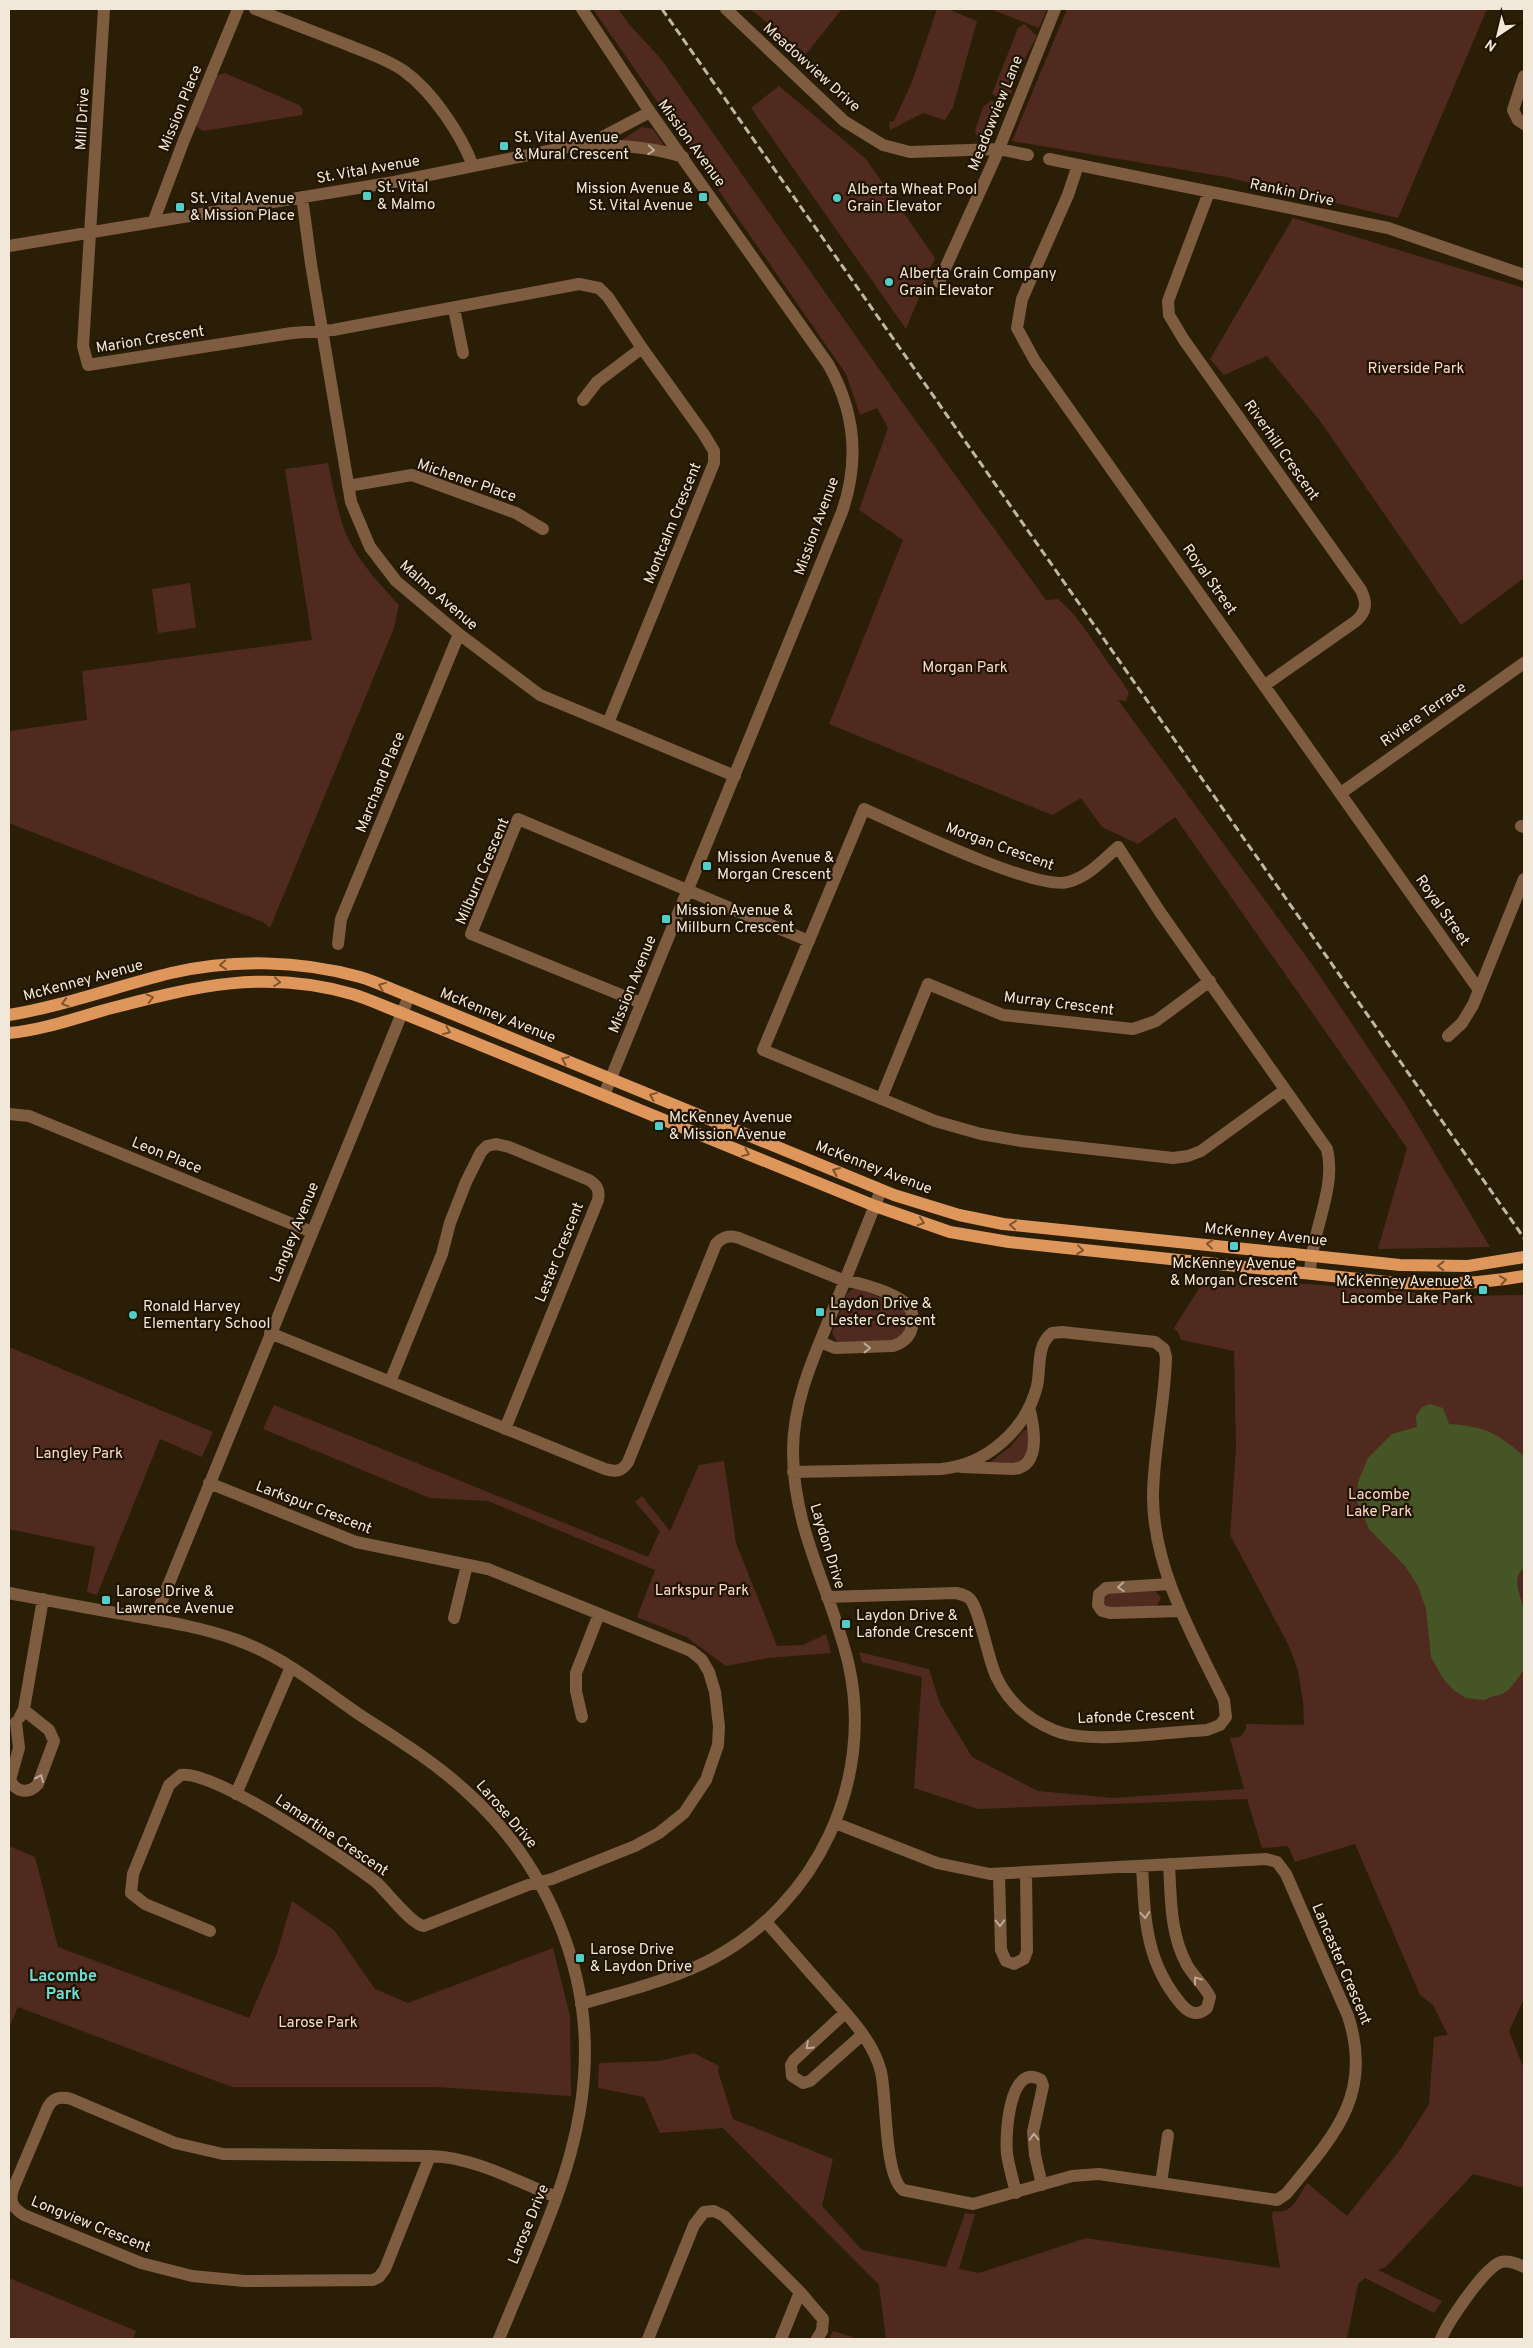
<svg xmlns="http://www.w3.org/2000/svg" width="1533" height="2348" font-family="Overpass,sans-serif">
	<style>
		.green { fill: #512a1f }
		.water { fill: #455525 }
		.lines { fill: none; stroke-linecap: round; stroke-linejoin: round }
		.minor { stroke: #7e5c40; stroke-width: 12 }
		.major { stroke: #de965b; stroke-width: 12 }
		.rail { stroke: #bfb6a5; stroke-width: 3; stroke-dasharray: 8 4; stroke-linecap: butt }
		.oneway { stroke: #bda995 }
		.oneway2 { stroke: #7f552e }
		.poi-dot { fill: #53cdc9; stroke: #201400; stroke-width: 2 }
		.labels { text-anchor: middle; stroke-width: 4.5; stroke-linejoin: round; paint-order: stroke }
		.street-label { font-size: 15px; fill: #f1e8da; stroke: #201400 }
		.poi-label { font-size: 15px; fill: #f1e8da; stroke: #201400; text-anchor: start }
		.park-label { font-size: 15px; fill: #fbd8ce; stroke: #201400 }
		.neighbourhood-label { font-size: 16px; font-weight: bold; fill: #6dd9d4; stroke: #201400 }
	</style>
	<rect width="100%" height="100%" fill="#2a1e06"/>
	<!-- green -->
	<path class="green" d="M 593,9 L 618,9 L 629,24 L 661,59 L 905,406 L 1046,600 L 1058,599 C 1078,616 1088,634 1102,654 C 1111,668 1121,678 1129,693 L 1126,701 L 1118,700 L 1311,963 L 1403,1100 L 1490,1247 L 1378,1249 L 1407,1148 L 1175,817 L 1138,844 L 1102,827 L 1081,798 L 1052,815 L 829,724 L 903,540 L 859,510 L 888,428 L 877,408 L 860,415 L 846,374 Z
		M 750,9 L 842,9 L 806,54 Z
		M 937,9 L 948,9 L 977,21 L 953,107 L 945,120 L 923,113 L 890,130 L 889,122 L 894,121 L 912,82 Z
		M 990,9 L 1047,9 L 1039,28 Z
		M 1067,9 L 1487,9 L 1398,218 L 1226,177 L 1012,141 Z
		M 1024,24 L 1037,36 L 1012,82 L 1012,92 L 1004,100 L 992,94 L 1018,28 Z
		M 225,73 L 299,105 L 303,110 L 302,115 L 203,131 L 197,127 L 196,120 L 215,76 Z
		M 779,86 L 866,159 L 935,258 L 906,329 L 751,108 Z
		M 992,100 L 1002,111 L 986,136 L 977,136 L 975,131 L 983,107 Z
		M 642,127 L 653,129 L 664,145 L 617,143 Z
		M 1293,218 L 1524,288 L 1524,578 L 1461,625 L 1320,421 L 1267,356 L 1224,375 L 1210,359 Z
		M 328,463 C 332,483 336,503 342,523 C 352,555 377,581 399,605 L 394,628 L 270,928 L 263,922 L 9,823 L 9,731 L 87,720 L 82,671 L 312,640 L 285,469 Z
		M 190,583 L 196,628 L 158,633 L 152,589 Z
		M 1207,1276 L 1457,1296 L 1524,1295 L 1524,1999 L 1509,2031 L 1524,2069 L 1524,2188 L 1473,2174 L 1386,2267 L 1378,2270 L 1442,2301 L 1434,2313 L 1365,2278 L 1358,2284 L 1347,2339 L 886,2339 L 879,2285 L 723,2128 L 660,2133 L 644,2097 L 598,2088 L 599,2063 L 659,2061 L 694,2053 L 719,2066 L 718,2071 L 733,2119 L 833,2159 L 822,2206 L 862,2250 L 946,2267 L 965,2213 L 975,2214 L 959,2269 L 979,2273 L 1086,2238 L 1280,2268 L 1272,2216 L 1273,2211 C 1293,2215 1297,2198 1307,2183 L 1347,2216 L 1400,2150 L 1429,2104 L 1434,2037 L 1448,2035 L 1433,2005 L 1420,1995 L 1355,1844 L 1295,1862 L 1288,1846 L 1262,1848 L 1247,1799 L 978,1809 L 914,1788 L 922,1677 L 862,1662 L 859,1652 L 929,1669 L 940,1704 L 972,1757 L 1038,1791 L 1113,1798 L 1244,1789 L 1230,1738 L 1240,1737 L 1246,1729 L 1246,1724 L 1304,1725 L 1303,1701 L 1298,1671 L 1289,1646 L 1230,1535 L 1236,1449 L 1234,1351 L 1181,1340 L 1178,1332 L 1174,1328 Z
		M 856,1288 L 899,1305 C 910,1314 908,1321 905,1333 L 893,1341 L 837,1342 L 832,1333 L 847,1294 L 851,1290 Z
		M 9,1347 L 213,1432 L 202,1457 L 160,1439 L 97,1595 L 87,1592 L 95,1547 L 9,1529 Z
		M 274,1405 L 648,1557 L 660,1531 L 635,1502 L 642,1496 L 670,1531 L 699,1465 L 724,1461 L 736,1543 L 777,1646 L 803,1645 L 826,1634 L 831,1653 L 768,1658 L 726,1666 L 686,1637 L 637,1617 L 655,1570 L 488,1501 L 430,1498 L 263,1429 Z
		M 1024,1430 L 1029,1431 L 1027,1453 L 1018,1463 L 989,1463 L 1010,1447 Z
		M 1155,1591 L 1161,1598 L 1157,1606 L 1112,1609 L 1106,1606 L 1104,1602 L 1107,1594 L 1111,1593 Z
		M 9,1846 L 35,1857 L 58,1947 L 249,2018 L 277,1953 L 292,1901 L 334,1930 L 375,1989 L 408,2003 L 553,1948 L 570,2016 L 571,2096 L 437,2087 L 232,2087 L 18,2007 L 9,2028 Z
		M 9,2278 L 136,2331 L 133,2339 L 9,2339 Z
		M 833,2331 L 859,2339 L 829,2339 Z"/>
	<!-- water -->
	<path class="water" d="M 1430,1404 L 1443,1408 L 1449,1424 C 1487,1427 1495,1432 1524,1456 L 1524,1568 C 1510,1579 1522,1598 1524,1611 C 1526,1619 1526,1661 1524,1668 C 1521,1675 1513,1685 1508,1690 C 1501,1697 1493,1694 1485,1700 L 1466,1698 L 1453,1690 L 1442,1677 L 1431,1657 L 1426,1609 L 1418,1586 L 1405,1566 L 1369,1529 L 1357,1501 L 1358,1482 L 1368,1458 L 1392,1434 L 1417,1427 L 1416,1416 L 1422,1407 Z"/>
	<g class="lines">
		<!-- minor -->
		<path class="minor" d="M 104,9 L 83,346 L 88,365 L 292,333 L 333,330 L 579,284 L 599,288 L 608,297 L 642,348 L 703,433 L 714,451 L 714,463 L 608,723
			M 255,9 C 286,21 317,33 348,45 C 367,53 387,59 404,71 C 432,91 461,134 473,166
			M 582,9 L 650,112 L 828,364 C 855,411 860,460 842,512 L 604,1095
			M 726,9 L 844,121 L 883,145 L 910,152 L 999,149 L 1028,155
			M 1524,76 L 1513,110 L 1518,120 L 1524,124
			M 587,145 L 650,112
			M 1049,159 L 1388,228 L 1524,275
			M 1078,165 L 1068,195 L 1022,299 L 1017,328 L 1035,361 L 1479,990
			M 1209,192 L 1168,301 L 1169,315 L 1184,340 L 1361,590 C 1367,603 1367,611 1356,621 L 1265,685
			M 302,197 L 311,264 L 351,502 L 370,547 L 396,581 L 459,634 L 540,695 L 735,776
			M 154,220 L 184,140 L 238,9
			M 9,246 L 394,182 L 568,147 C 605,144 648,146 683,157
			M 939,282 L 996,156 L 1055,9
			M 454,309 L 463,353
			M 583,400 L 597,382 L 642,348
			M 348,486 L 412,475 L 516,513 L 543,529
			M 1341,793 L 1524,663
			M 1521,826 L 1524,827
			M 338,944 L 341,919 L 459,634
			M 641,1003 L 471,934 L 518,819 L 809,941
			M 1448,1036 L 1462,1023 L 1473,1005 L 1524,879
			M 1285,1090 L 1201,1151 L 1188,1156 L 1173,1158 L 1021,1141 L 981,1134 L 935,1121 L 763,1050 L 864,809 C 900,825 1036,891 1068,882 C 1088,877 1103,860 1118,847 L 1160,912 L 1327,1149 C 1337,1188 1311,1232 1310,1273
			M 881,1099 L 928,984 L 1003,1015 L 1133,1029 L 1156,1021 L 1210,981
			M 9,1114 L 29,1116 L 312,1232
			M 270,1333 L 605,1469 C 615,1472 622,1472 628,1462 L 716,1244 C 723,1236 730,1235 739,1238 L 845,1281 C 859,1282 898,1294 907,1305 C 913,1311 914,1320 912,1327 C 910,1337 902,1343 893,1346 L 835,1348 L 820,1342
			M 390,1382 L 442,1254 L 450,1223 L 466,1182 L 481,1152 L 487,1146 L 496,1144 L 509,1147 L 589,1180 C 597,1185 600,1190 598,1200 L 505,1429
			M 961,1467 L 1013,1469 C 1042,1467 1034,1426 1029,1407
			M 793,1472 L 941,1469 C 986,1465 1026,1430 1037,1386 C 1041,1368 1036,1345 1052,1333 L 1062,1332 L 1155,1342 L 1164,1349 L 1166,1357 C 1165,1404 1153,1451 1153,1498 C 1154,1571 1193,1636 1224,1700 L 1226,1717 L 1220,1725 L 1207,1730 C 1168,1732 1098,1743 1062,1733 C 1034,1724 1010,1705 997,1678 C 988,1661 980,1610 970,1599 C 966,1595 961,1594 956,1593 L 827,1597
			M 209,1483 L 356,1542 L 488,1569 L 691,1651 L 702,1660 L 709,1672 L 715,1692 L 719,1726 L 718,1745 L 706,1780 L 684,1813 L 659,1833 L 635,1846 L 552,1879 L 528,1885 L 424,1926 C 412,1925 388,1893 377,1883 C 348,1860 213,1769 181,1775 L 169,1785 L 133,1874 L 131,1893 L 145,1904 L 210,1931
			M 1170,1584 L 1106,1588 L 1099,1594 L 1098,1605 L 1102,1611 L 1110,1613 L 1181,1611
			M 9,1593 C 51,1601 92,1609 134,1616 C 169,1622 204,1628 237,1640 C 282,1656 321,1688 360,1715 C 397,1739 436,1763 468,1793 C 546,1864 592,1970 584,2076 C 578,2168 533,2254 499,2339
			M 454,1618 L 467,1565
			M 154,1620 L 409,996
			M 20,1717 L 24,1709 L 43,1599
			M 582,1717 L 576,1691 L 576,1673 L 599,1614
			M 16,1722 L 19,1748 L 10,1780 C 16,1792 28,1795 38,1784 L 54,1741 L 49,1730 L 24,1710
			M 236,1794 L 291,1667
			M 1142,1866 C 1145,1919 1145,1961 1181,2004 C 1189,2013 1197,2017 1207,2008 L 1210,1997 C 1204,1985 1194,1977 1187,1965 C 1170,1934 1171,1899 1169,1864
			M 999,1874 L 1001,1950 L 1006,1961 L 1014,1964 L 1024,1959 L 1027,1951 L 1026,1873
			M 766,1922 C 786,1944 804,1966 824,1988 C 845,2013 873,2039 881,2072 C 887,2099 884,2175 903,2190 L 973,2204 L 1072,2176 L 1099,2174 L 1277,2200 L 1286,2194 C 1333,2137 1374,2095 1348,2016 L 1286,1874 L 1277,1862 L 1266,1859 L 990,1874 L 937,1863 L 835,1823
			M 581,2004 C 625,1991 672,1980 712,1959 C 817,1903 874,1782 849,1666 C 832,1591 793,1532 793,1451 C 793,1399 816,1352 835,1305 C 851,1266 866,1228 881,1190
			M 845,2013 L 794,2060 L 791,2065 L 792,2076 L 803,2083 L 810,2081 L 862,2035
			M 430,2156 L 385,2269 L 379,2277 L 373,2280 L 244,2281 L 192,2276 L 141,2263 L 24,2215 C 13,2208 9,2202 13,2189 L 47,2109 C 52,2098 60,2096 71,2099 L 175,2143 L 223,2154 L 430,2156 C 474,2157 516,2181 556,2197
			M 1161,2183 L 1168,2135
			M 1016,2193 C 1013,2180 1009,2167 1007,2154 C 1005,2136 1009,2061 1041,2080 L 1043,2086 L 1033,2132 L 1035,2155 L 1042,2185
			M 648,2339 L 694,2225 L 704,2212 L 714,2211 L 724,2216 L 800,2292
			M 781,2339 L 800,2292 L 823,2319 L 822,2331 L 817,2339
			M 1441,2339 C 1448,2322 1484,2268 1501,2262 C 1509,2260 1518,2264 1524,2267"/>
		<!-- major -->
		<path class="major" d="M 9,1015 C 64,1006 117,986 171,973 C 233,959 299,960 360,977 C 377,982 393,990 409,996 L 894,1195 L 959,1215 L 1003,1224 L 1400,1265 L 1468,1266 L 1524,1257
			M 9,1033 C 44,1030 78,1017 112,1008 C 196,986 266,969 352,994 C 369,999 385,1007 402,1013 L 875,1206 L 950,1232 L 1009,1242 L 1397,1283 C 1440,1285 1481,1284 1524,1276"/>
		<!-- rail -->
		<path class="rail" d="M 662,9 L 1524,1238"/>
	</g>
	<!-- one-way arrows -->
	<defs><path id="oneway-chevron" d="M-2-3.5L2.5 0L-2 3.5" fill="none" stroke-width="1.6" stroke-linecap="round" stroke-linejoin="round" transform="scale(1.25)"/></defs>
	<g class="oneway">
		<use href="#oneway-chevron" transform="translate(651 150) rotate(4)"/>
		<use href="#oneway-chevron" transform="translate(867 1348)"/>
		<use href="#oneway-chevron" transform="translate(1121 1587) rotate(177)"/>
		<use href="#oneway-chevron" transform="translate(40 1778) rotate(-66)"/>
		<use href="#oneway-chevron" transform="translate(1145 1915) rotate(85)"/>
		<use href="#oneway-chevron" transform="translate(1000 1923) rotate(89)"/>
		<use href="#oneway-chevron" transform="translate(1197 1980) rotate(-126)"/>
		<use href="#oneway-chevron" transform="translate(809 2046) rotate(137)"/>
		<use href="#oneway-chevron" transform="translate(1034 2137) rotate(-91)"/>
	</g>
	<g class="oneway2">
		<use href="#oneway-chevron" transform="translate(223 965) rotate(175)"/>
		<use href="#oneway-chevron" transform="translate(277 982) rotate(6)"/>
		<use href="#oneway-chevron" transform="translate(382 986) rotate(-158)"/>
		<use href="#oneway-chevron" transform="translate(150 998) rotate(-15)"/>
		<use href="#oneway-chevron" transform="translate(65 1003) rotate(164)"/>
		<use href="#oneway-chevron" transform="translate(447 1031) rotate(22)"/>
		<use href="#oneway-chevron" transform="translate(565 1060) rotate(-158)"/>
		<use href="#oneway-chevron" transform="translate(653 1096) rotate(-158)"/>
		<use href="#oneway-chevron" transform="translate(746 1153) rotate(22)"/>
		<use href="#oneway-chevron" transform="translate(836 1171) rotate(-157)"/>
		<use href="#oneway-chevron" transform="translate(921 1222) rotate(18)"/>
		<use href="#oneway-chevron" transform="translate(1013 1225) rotate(-175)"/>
		<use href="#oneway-chevron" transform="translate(1210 1244) rotate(-174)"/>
		<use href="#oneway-chevron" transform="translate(1080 1250) rotate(6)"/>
		<use href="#oneway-chevron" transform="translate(1441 1266) rotate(-180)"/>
		<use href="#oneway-chevron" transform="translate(1503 1280) rotate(-9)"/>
	</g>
	<!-- markers -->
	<g class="poi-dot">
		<rect x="499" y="141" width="10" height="10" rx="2.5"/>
		<rect x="362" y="191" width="10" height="10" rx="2.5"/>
		<rect x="698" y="192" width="10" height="10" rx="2.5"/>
		<circle cx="837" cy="198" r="5"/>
		<rect x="175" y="202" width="10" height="10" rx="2.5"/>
		<circle cx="889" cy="282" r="5"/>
		<rect x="702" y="861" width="10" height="10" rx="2.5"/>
		<rect x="661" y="914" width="10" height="10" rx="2.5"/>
		<rect x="654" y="1121" width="10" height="10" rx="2.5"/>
		<rect x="1229" y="1241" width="10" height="10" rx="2.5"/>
		<rect x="1478" y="1285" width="10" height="10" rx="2.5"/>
		<rect x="815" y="1307" width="10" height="10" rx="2.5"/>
		<circle cx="133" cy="1315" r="5"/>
		<rect x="101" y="1595" width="10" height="10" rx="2.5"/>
		<rect x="841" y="1619" width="10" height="10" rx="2.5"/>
		<rect x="575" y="1953" width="10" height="10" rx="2.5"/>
	</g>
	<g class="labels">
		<!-- street labels -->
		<g class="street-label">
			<text transform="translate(812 67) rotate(42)" y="5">Meadowview Drive</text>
			<text transform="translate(180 108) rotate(-68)" y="5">Mission Place</text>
			<text transform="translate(995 113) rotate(-68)" y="5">Meadowview Lane</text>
			<text transform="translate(82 119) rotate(-87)" y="5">Mill Drive</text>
			<text transform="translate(692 143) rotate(54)" y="5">Mission Avenue</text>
			<text transform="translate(368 169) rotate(-10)" y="5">St. Vital Avenue</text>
			<text transform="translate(1292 192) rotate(12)" y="5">Rankin Drive</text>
			<text transform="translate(150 339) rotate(-9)" y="5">Marion Crescent</text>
			<text transform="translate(1282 450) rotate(55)" y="5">Riverhill Crescent</text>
			<text transform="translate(467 480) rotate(19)" y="5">Michener Place</text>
			<text transform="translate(672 523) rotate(-68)" y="5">Montcalm Crescent</text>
			<text transform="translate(816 526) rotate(-70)" y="5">Mission Avenue</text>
			<text transform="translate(1210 579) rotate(55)" y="5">Royal Street</text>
			<text transform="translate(439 595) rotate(41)" y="5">Malmo Avenue</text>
			<text transform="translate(1423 714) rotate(-35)" y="5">Riviere Terrace</text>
			<text transform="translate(380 782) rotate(-68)" y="5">Marchand Place</text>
			<text transform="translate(1000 846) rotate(20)" y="5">Morgan Crescent</text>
			<text transform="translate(482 871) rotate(-67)" y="5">Milburn Crescent</text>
			<text transform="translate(1443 910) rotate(55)" y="5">Royal Street</text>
			<text transform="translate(83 980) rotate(-15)" y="5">McKenney Avenue</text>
			<text transform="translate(632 984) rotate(-68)" y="5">Mission Avenue</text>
			<text transform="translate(1059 1003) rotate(7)" y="5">Murray Crescent</text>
			<text transform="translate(498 1015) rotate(22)" y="5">McKenney Avenue</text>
			<text transform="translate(167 1155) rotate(22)" y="5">Leon Place</text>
			<text transform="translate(874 1167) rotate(21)" y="5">McKenney Avenue</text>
			<text transform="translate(294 1232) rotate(-68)" y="5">Langley Avenue</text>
			<text transform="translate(1266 1234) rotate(6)" y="5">McKenney Avenue</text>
			<text transform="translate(559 1252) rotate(-68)" y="5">Lester Crescent</text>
			<text transform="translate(314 1507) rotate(21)" y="5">Larkspur Crescent</text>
			<text transform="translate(828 1546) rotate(73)" y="5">Laydon Drive</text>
			<text transform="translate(1136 1716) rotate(-2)" y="5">Lafonde Crescent</text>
			<text transform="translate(507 1814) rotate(49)" y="5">Larose Drive</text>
			<text transform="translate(332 1835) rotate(34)" y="5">Lamartine Crescent</text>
			<text transform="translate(1342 1964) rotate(67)" y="5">Lancaster Crescent</text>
			<text transform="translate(91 2224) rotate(22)" y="5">Longview Crescent</text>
			<text transform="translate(528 2224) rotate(-68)" y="5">Larose Drive</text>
		</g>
		<!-- poi labels -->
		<g class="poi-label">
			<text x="514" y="142">St. Vital Avenue<tspan x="514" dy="17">&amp; Mural Crescent</tspan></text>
			<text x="377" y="192">St. Vital<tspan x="377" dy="17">&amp; Malmo</tspan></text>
			<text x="693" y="193" text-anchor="end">Mission Avenue &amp;<tspan x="693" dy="17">St. Vital Avenue</tspan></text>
			<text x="847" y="194">Alberta Wheat Pool<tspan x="847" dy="17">Grain Elevator</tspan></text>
			<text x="190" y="203">St. Vital Avenue<tspan x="190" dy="17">&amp; Mission Place</tspan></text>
			<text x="899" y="278">Alberta Grain Company<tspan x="899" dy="17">Grain Elevator</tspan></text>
			<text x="717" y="862">Mission Avenue &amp;<tspan x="717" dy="17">Morgan Crescent</tspan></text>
			<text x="676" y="915">Mission Avenue &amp;<tspan x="676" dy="17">Millburn Crescent</tspan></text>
			<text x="669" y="1122">McKenney Avenue<tspan x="669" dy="17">&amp; Mission Avenue</tspan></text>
			<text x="1234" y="1268" text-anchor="middle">McKenney Avenue<tspan x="1234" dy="17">&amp; Morgan Crescent</tspan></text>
			<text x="1473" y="1286" text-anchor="end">McKenney Avenue &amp;<tspan x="1473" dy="17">Lacombe Lake Park</tspan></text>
			<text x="830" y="1308">Laydon Drive &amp;<tspan x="830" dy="17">Lester Crescent</tspan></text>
			<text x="143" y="1311">Ronald Harvey<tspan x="143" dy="17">Elementary School</tspan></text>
			<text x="116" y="1596">Larose Drive &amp;<tspan x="116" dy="17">Lawrence Avenue</tspan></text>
			<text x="856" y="1620">Laydon Drive &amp;<tspan x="856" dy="17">Lafonde Crescent</tspan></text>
			<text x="590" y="1954">Larose Drive<tspan x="590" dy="17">&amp; Laydon Drive</tspan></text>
		</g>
		<!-- park labels -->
		<g class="park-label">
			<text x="1416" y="373">Riverside Park</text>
			<text x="965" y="672">Morgan Park</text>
			<text x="79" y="1458">Langley Park</text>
			<text x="1379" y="1499">Lacombe<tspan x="1379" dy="17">Lake Park</tspan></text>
			<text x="702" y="1595">Larkspur Park</text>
			<text x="318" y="2027">Larose Park</text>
		</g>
		<!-- neighbourhood labels -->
		<g class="neighbourhood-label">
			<text x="63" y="1981">Lacombe<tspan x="63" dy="18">Park</tspan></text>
		</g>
	</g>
	<!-- border -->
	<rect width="1533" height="2348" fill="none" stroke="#f1e8da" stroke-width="20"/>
	<!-- north arrow -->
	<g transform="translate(1498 35) rotate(215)" stroke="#201400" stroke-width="4" paint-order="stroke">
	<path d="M0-4L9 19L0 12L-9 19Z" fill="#f1e8da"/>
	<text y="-8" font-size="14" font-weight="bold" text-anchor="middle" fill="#f1e8da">N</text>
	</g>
</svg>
